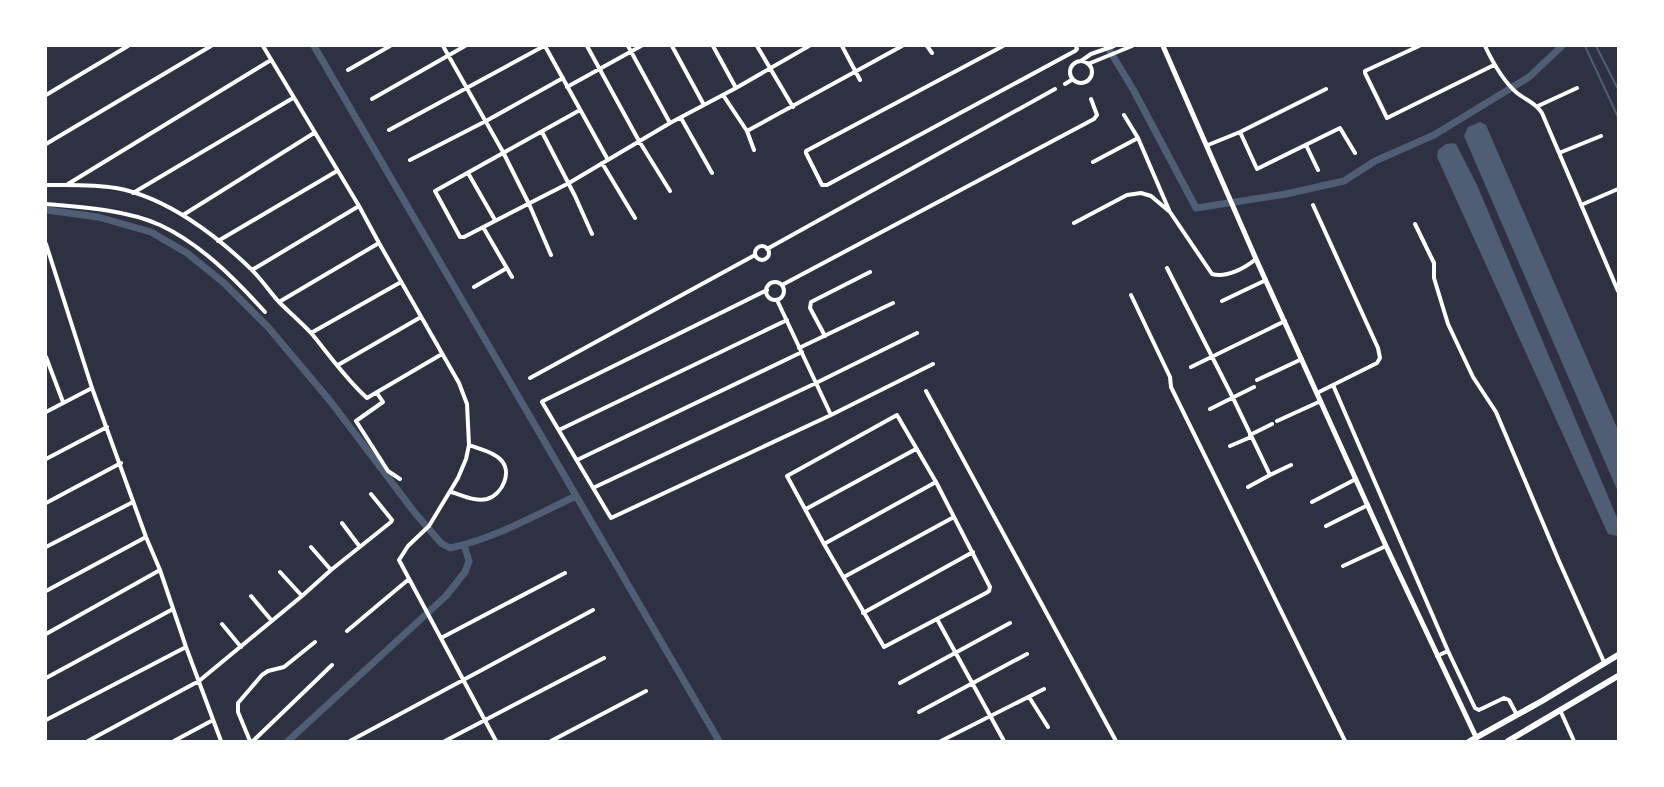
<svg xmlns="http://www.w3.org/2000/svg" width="1664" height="787" font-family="'Space Grotesk',sans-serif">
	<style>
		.water { fill: #4f5d75 }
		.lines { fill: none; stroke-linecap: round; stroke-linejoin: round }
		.stream { stroke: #4f5d75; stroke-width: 2 }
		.canal { stroke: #4f5d75; stroke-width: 7 }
		.minor { stroke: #fff; stroke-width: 4 }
		.tertiary { stroke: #fff; stroke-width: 5 }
		.primary { stroke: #fff; stroke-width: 6 }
	</style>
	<rect width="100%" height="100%" fill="#2d3142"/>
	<!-- water -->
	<path class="water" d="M 1480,122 L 1486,125 L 1618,430 L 1618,492 L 1464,136 L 1468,127 Z
		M 1453,143 L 1456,144 L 1477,185 L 1618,520 L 1617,536 L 1608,534 L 1437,157 L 1438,150 L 1446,144 Z"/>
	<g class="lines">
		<!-- stream -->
		<path class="stream" d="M 1585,46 L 1618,117
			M 1596,46 L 1618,89"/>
		<!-- canal -->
		<path class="canal" d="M 314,46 L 719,741
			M 1107,46 L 1134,91 L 1196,208 L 1286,194 L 1344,181 L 1375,161 L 1434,135 L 1529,77 L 1562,46
			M 46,210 L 98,217 L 151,232 L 187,253 L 224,283 L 268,327 L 331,402 L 415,513 L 441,543 L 450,548 C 493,539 534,516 574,497
			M 288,741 L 446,596 L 465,572 L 469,561 L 464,545"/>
		<!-- minor -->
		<path class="minor" d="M 263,46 L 359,206 L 379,243 L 459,383 L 467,404 L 469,445 L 466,459 L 458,478 L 429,526 L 408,546 L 399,560 L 496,741
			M 443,46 L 503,152 L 529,204 L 551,255
			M 545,46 L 608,160
			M 587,46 L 639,141 L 670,191
			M 628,46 L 670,123
			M 672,46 L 704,105
			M 713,46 L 736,88
			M 757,46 L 793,107
			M 842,46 L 860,80
			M 927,46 L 932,53
			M 1003,46 L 806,151 L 806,153 L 822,185 L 827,185 L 1075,51 L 1077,49 L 1076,46
			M 1419,46 L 1365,71 L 1365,73 L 1387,118 L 1494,65
			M 1485,46 C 1493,63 1503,81 1517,93 C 1526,100 1536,103 1542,113 L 1618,291
			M 1081,61 L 1091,54 L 1114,46
			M1070 72a11 11 0 1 1 22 0a11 11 0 1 1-22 0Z
			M 1088,64 L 1132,46
			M 348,70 L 390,46
			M 1065,84 L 1073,79
			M 567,87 L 641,46
			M 46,95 L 128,46
			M 723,95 L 747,131 L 754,150
			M 372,99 L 465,46
			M 1538,106 L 1577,88
			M 580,110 L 435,191 L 460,237 L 464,237 L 569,183 L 670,123 L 736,88 L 809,46
			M 1124,115 L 1138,138
			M 681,118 L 712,173
			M 389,130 L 544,46
			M 747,131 L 902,46
			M 542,132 L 575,196 L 592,234
			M 1240,132 L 1257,169 L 1340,128 L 1355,153
			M 46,144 L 211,46
			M 1208,145 L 1240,132 L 1326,89
			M 1306,145 L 1318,170
			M 1559,153 L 1601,136
			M 410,160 L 486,121 L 563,78
			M 1093,162 L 1138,138 L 1169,210
			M 602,163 L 635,218
			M 468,173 L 495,220
			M 68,184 L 271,60
			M 46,185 C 69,185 93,184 116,188 C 166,197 216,235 252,270 C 262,280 270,292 279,302 C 290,313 302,323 312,334 C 330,356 346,379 367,398 L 442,354
			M 133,193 L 293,98
			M 46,204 C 82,207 127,210 160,225 C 201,244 235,279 265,312
			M 1313,205 L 1378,348 L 1380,358 L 1377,363 L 1317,393
			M 1581,205 L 1618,189
			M 183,215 L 314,133
			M 1074,223 L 1127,195 L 1141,193 L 1151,196 L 1170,212 L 1212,274 C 1227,278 1245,268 1256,259
			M 1415,224 L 1434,263 L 1434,278 L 1448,324 L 1473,377 L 1496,412 L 1559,561 L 1604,662
			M 483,227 L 512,277
			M 218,241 L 337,171
			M 46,244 L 92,388 L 146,537 L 160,570 L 186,647 L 221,741
			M755 253a7 7 0 1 1 14 0a7 7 0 1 1-14 0Z
			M 767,249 L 1055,89
			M 1167,268 L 1233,398 L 1270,475 L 1248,487
			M 252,270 L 359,206
			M766 291a9 9 0 1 1 18 0a9 9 0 1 1-18 0Z
			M 782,285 L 1094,119 L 1097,115 L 1091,99
			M 474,287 L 507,268
			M 767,290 L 543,401 L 542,402 L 611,518 L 831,415 L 933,364
			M 1131,295 L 1170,377 L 1171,387 L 1345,741
			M 777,300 L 831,415
			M 1222,301 L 1266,280
			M 279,302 L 379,243
			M 311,333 L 401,282
			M 825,336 L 810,308 L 811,302 L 870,272
			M 799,348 L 893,303
			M 46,357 L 63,402
			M 338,365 L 421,317
			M 1191,367 L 1285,321
			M 530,378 L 755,255
			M 1257,380 L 1302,359
			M 1333,385 L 1448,651 L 1475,708 L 1479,710 L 1504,698 L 1509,700 L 1517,715
			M 926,391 L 1116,741
			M 377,393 L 383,402 L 356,421 L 388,471 L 400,479
			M 1210,409 L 1254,387
			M 46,412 L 92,388
			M 897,415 L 936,482 L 990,587 L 989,591 L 986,593 L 884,647 L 824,544 L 787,476 Z
			M 1277,421 L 1321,401
			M 559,430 L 787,320
			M 1250,435 L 1272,424
			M 1230,446 L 1251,437
			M 46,459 L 107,427
			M 577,460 L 802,352
			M 1270,475 L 1291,465
			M 593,488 L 816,383 L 917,333
			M 451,492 C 462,495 475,502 487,499 C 503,494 513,471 500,459 C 492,451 479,449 469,445
			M 1312,502 L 1356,479
			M 46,503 L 121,463
			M 806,509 L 916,449
			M 342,523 L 360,547
			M 1326,526 L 1368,505
			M 824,544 L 936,482
			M 46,547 L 133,502
			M 311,547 L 331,570
			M 1343,566 L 1386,546
			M 280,572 L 302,596
			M 844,577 L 954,517
			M 46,591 L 146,537
			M 251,596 L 272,621
			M 863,613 L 973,552
			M 937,619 L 1004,741
			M 222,624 L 241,647
			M 347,631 L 409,579
			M 46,634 L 160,570
			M 441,638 L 565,573
			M 1437,656 L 1448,651
			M 46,678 L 173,609
			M 900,683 L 1010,623
			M 1029,697 L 1048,727
			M 1560,710 L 1574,741
			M 919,712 L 1027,654
			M 46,720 L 186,647
			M 88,741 L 199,681 L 302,596 L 331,570 L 391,522 L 392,520 L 371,494
			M 174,741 L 213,720
			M 250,741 L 238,712 L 238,703 L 262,675 L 268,671 L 284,667 L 315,642
			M 253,741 L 332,665
			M 350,741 L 593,610
			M 445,741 L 604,658
			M 551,741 L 646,691
			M 941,741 L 1044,689"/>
		<!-- tertiary -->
		<path class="tertiary" d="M 1163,46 L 1256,259 L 1386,546 L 1476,737"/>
		<!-- primary -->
		<path class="primary" d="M 1470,741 L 1542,701 L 1618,655
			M 1508,741 L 1618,676"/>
	</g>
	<!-- border -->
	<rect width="1664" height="787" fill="none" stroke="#ffffff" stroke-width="94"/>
</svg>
